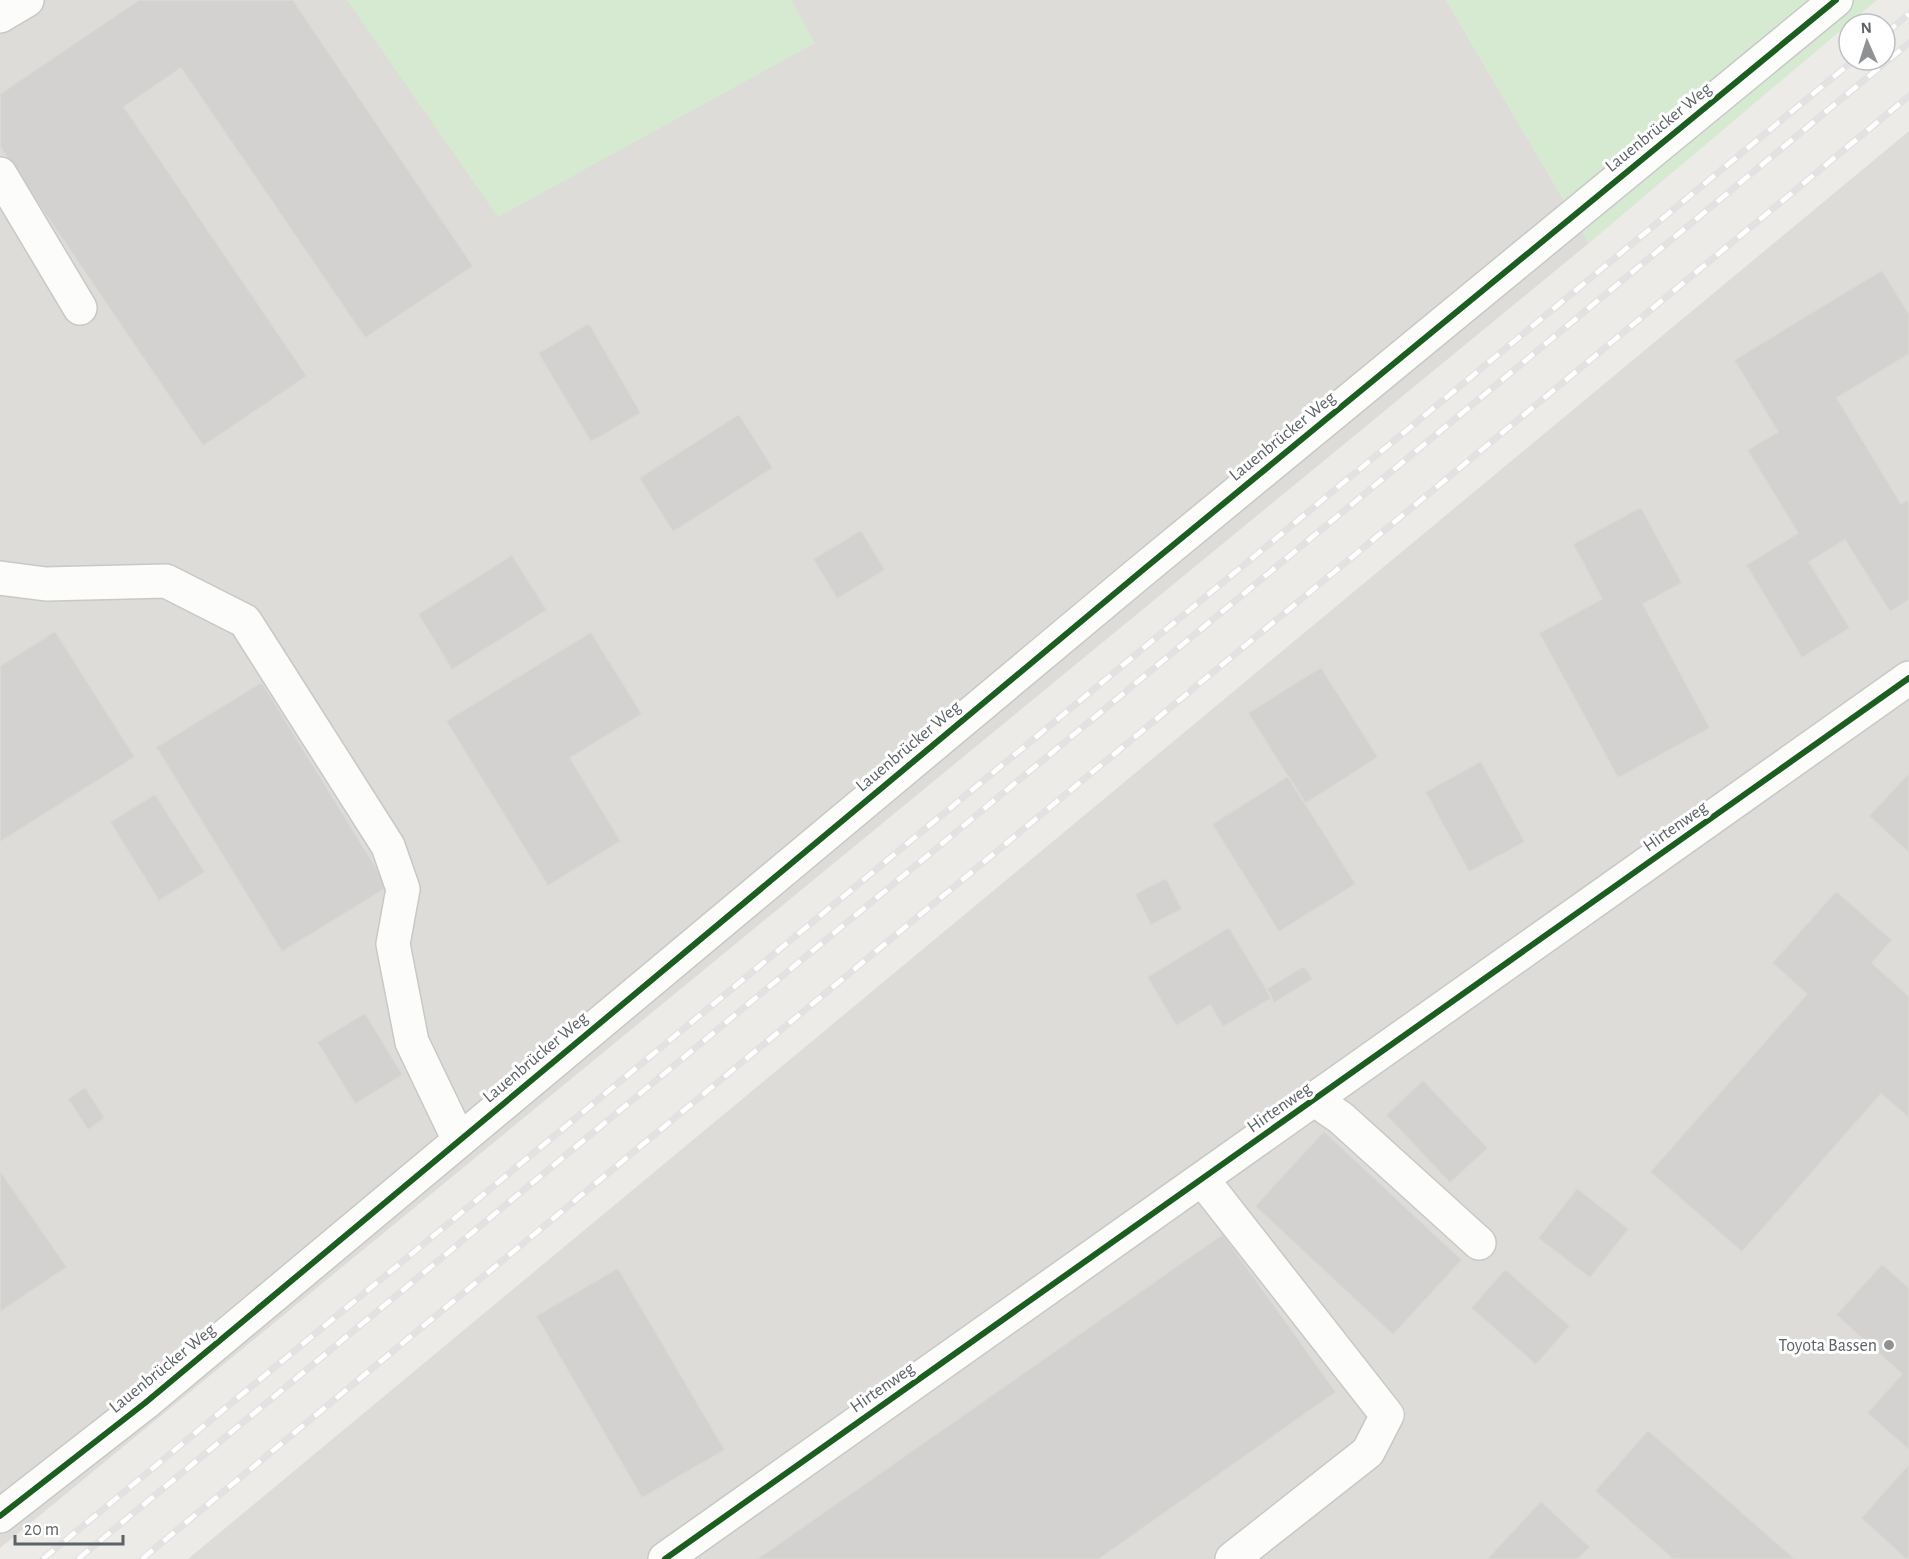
<svg xmlns="http://www.w3.org/2000/svg" width="1909" height="1559" font-family="'Alegreya Sans',sans-serif">
	<style>
		.industrial { fill: #dedcd8 }
		.green { fill: #d6ead1 }
		.building { fill: #d4d2d0; stroke: #dcdad6; stroke-width: 1.5 }
		.lines { fill: none; stroke-linecap: round; stroke-linejoin: round }
		.minor-casing { stroke: #c8c8c8; stroke-width: 36 }
		.minor { stroke: #fcfcfb; stroke-width: 33 }
		.rail-casing { stroke: #e3e2e3; stroke-width: 7 }
		.rail { stroke: #fff; stroke-width: 4.5; stroke-dasharray: 14; stroke-linecap: butt }
		.cycleway-casing { stroke: #fff; stroke-width: 10 }
		.cycleway { stroke: #1b5e20; stroke-width: 6 }
		.poi-dot { fill: #8f9293; stroke: #fff; stroke-width: 2 }
		.labels { text-anchor: middle; stroke-width: 6; stroke-linejoin: round; paint-order: stroke }
		.street-label { font-size: 18px; fill: #5c6266; stroke: #fff }
		.poi-label { font-size: 18px; fill: #5c6266; stroke: #fff; text-anchor: end }
	</style>
	<rect width="100%" height="100%" fill="#edebe7"/>
	<!-- industrial -->
	<path class="industrial" d="M 0,0 L 1446,0 L 1589,243 L 0,1548 Z
		M 1909,131 L 1909,1559 L 188,1559 Z"/>
	<!-- green -->
	<path class="green" d="M 347,0 L 791,0 L 815,43 L 498,217 Z
		M 1446,0 L 1877,0 L 1589,243 Z"/>
	<!-- building -->
	<path class="building" d="M 139,0 L 293,0 L 473,266 L 365,338 L 181,68 L 124,107 L 307,376 L 203,446 L 0,147 L 0,94 Z
		M 1882,270 L 1909,314 L 1909,354 L 1837,398 L 1901,504 L 1907,500 L 1909,503 L 1909,600 L 1890,612 L 1845,540 L 1809,562 L 1850,628 L 1802,658 L 1746,565 L 1798,533 L 1747,450 L 1778,432 L 1734,360 Z
		M 589,323 L 641,413 L 591,442 L 538,353 Z
		M 739,414 L 773,468 L 673,532 L 639,478 Z
		M 1641,507 L 1682,583 L 1643,604 L 1710,728 L 1618,778 L 1539,633 L 1602,599 L 1573,544 Z
		M 861,530 L 885,570 L 837,599 L 813,559 Z
		M 512,555 L 547,610 L 452,670 L 418,614 Z
		M 55,631 L 135,757 L 0,842 L 0,666 Z
		M 591,632 L 642,714 L 570,758 L 621,841 L 548,886 L 446,721 Z
		M 1321,667 L 1378,757 L 1305,804 L 1248,713 Z
		M 262,682 L 388,887 L 282,952 L 156,747 Z
		M 1481,761 L 1525,842 L 1469,872 L 1425,792 Z
		M 1909,773 L 1909,853 L 1869,816 Z
		M 1288,776 L 1356,884 L 1279,932 L 1212,824 Z
		M 155,794 L 205,872 L 159,901 L 110,822 Z
		M 1166,878 L 1182,909 L 1151,925 L 1135,894 Z
		M 1836,891 L 1892,940 L 1872,963 L 1909,996 L 1909,1118 L 1881,1094 L 1742,1252 L 1650,1172 L 1807,994 L 1772,963 Z
		M 1229,927 L 1272,998 L 1223,1027 L 1210,1005 L 1176,1026 L 1147,977 Z
		M 1304,966 L 1313,979 L 1274,1003 L 1266,989 Z
		M 365,1013 L 403,1075 L 355,1104 L 317,1042 Z
		M 1423,1080 L 1488,1148 L 1450,1183 L 1386,1115 Z
		M 85,1087 L 105,1118 L 88,1130 L 68,1099 Z
		M 1324,1131 L 1462,1260 L 1393,1335 L 1255,1206 Z
		M 1,1172 L 67,1267 L 0,1312 L 0,1173 Z
		M 1577,1188 L 1629,1229 L 1590,1278 L 1538,1238 Z
		M 1223,1234 L 1336,1392 L 1099,1559 L 757,1559 Z
		M 1882,1264 L 1909,1288 L 1909,1450 L 1867,1413 L 1902,1374 L 1836,1315 Z
		M 618,1268 L 725,1450 L 642,1498 L 536,1316 Z
		M 1505,1269 L 1570,1326 L 1536,1365 L 1471,1308 Z
		M 1648,1430 L 1795,1559 L 1673,1559 L 1595,1491 Z
		M 1909,1464 L 1909,1559 L 1906,1559 L 1861,1518 Z
		M 1541,1501 L 1590,1547 L 1578,1559 L 1487,1559 Z"/>
	<g class="lines">
		<!-- minor casing -->
		<g class="minor-casing">
			<path id="minor" d="M 0,16 L 27,0
				M 0,174 L 80,308
				M 0,578 L 46,584 L 166,581 L 245,621 L 388,846 L 403,889 L 393,944 L 412,1042 L 459,1140
				M 1315,1100 L 1341,1118 L 1479,1243
				M 1202,1179 L 1387,1415 L 1368,1452 L 1232,1559
				M 0,1516 L 145,1403 L 1144,569 L 1836,0
				M 665,1559 L 1909,678"/>
		</g>
		<!-- minor -->
		<use href="#minor" class="minor"/>
		<!-- rail casing -->
		<g class="rail-casing">
			<path id="rail" d="M 1885,34 L 1909,14
				M 43,1559 L 1854,60
				M 78,1559 L 1909,43
				M 142,1559 L 1909,96"/>
		</g>
		<!-- rail -->
		<use href="#rail" class="rail"/>
		<!-- cycleway casing -->
		<g class="cycleway-casing">
			<path id="cycleway" d="M 0,1516 L 145,1403 L 1144,569 L 1836,0
				M 665,1559 L 1909,678"/>
		</g>
		<!-- cycleway -->
		<use href="#cycleway" class="cycleway"/>
	</g>
	<!-- markers -->
	<circle class="poi-dot" cx="1889" cy="1345" r="6"/>
	<g class="labels">
		<!-- street labels -->
		<g class="street-label">
			<text transform="translate(1658 127) rotate(-39)" y="6">Lauenbrücker Weg</text>
			<text transform="translate(1282 436) rotate(-39)" y="6">Lauenbrücker Weg</text>
			<text transform="translate(908 746) rotate(-40)" y="6">Lauenbrücker Weg</text>
			<text transform="translate(1675 826) rotate(-35)" y="6">Hirtenweg</text>
			<text transform="translate(535 1057) rotate(-40)" y="6">Lauenbrücker Weg</text>
			<text transform="translate(1279 1107) rotate(-35)" y="6">Hirtenweg</text>
			<text transform="translate(162 1368) rotate(-39)" y="6">Lauenbrücker Weg</text>
			<text transform="translate(882 1387) rotate(-35)" y="6">Hirtenweg</text>
		</g>
		<!-- poi labels -->
		<g class="poi-label">
			<text x="1877" y="1351">Toyota Bassen</text>
		</g>
	</g>
	<!-- north arrow -->
	<g transform="translate(1867 42) rotate(357)"><circle r="28" fill="#ffffff" stroke="#bec0c2" stroke-width="1.5"/>
	<path d="M0-4.5L10 22L0 15L-10 22Z" fill="#8f9293"/>
	<text y="-9" font-size="16" font-weight="bold" text-anchor="middle" fill="#5c6266">N</text>
	</g>
	<!-- scale -->
	<path d="M15 1535v9h108v-9" fill="none" stroke="#5c6266" stroke-width="3"/>
	<text x="24" y="1535" font-size="18" fill="#5c6266" stroke="#ffffff" stroke-width="4.5" paint-order="stroke">20 m</text>
</svg>
